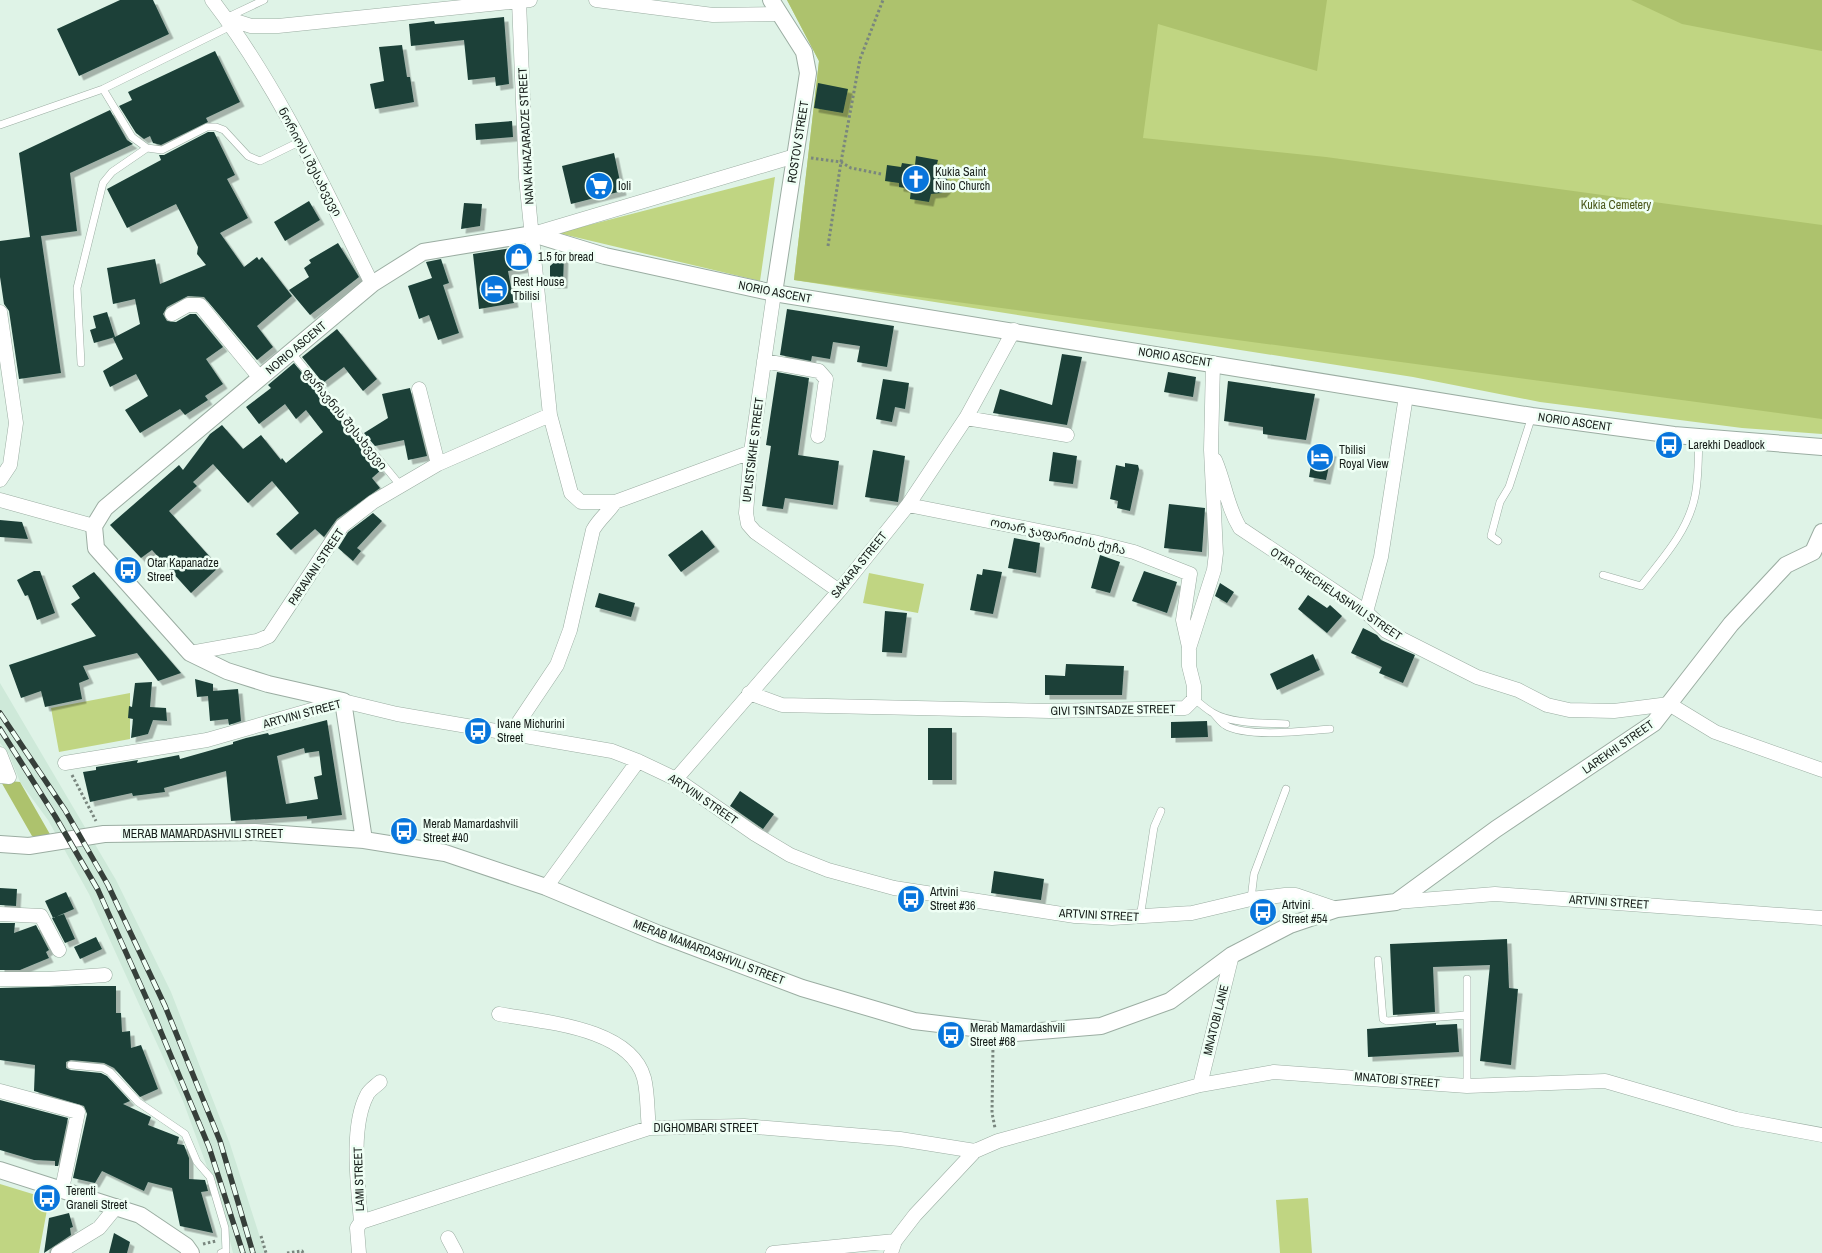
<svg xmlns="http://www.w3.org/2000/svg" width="1822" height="1253" font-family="'Archivo Narrow','Noto Sans Georgian',sans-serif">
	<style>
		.built { fill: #cee9d9 }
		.green { fill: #c0d582 }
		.forest { fill: #adc26d }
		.building { fill: #1c4139; fill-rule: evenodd; filter: url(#shadow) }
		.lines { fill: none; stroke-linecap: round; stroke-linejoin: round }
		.service-casing { stroke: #9bada2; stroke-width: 8 }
		.minor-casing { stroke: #9bada2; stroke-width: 15 }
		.tertiary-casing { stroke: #9bada2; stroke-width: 18 }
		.path { stroke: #79867e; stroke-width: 3; stroke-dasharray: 2.5 2.5; stroke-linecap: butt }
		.service { stroke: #fff; stroke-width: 7 }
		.minor { stroke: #fff; stroke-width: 14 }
		.tertiary { stroke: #fff; stroke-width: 16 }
		.rail-casing { stroke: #363f3a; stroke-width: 5.5 }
		.rail { stroke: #effff5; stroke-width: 4; stroke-dasharray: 11; stroke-linecap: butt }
		.labels { text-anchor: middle; stroke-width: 5; stroke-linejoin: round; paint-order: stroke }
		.street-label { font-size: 12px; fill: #171e1a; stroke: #effff5 }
		.poi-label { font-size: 12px; fill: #171e1a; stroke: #effff5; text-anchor: start }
		.park-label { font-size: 12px; fill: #4a571a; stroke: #effff5 }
	</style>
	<defs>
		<filter id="shadow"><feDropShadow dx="4.5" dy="4.5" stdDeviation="0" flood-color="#0004"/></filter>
	</defs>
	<rect width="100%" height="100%" fill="#dff3e7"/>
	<!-- built -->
	<path class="built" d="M 0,683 L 116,880 L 171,992 L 230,1144 L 265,1253 L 233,1253 L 221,1205 L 183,1101 L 89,894 L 48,820 L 20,782 L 9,754 L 0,743 Z"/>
	<!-- green -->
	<path class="green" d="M 787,0 L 1822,0 L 1822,434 L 1742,428 L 1540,402 L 1413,377 L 794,280 L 819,61 Z
		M 775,177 L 760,281 L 558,233 Z
		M 869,573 L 924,584 L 918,613 L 863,603 Z
		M 130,693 L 130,739 L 59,752 L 51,708 Z
		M 0,1184 L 49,1199 L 39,1253 L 0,1253 Z
		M 1308,1198 L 1312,1253 L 1280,1253 L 1276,1200 Z"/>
	<!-- forest -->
	<path class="forest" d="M 787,0 L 1327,0 L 1317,71 L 1158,24 L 1143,138 L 1326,157 L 1822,225 L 1822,419 L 794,280 L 819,61 Z
		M 1631,0 L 1822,0 L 1822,51 L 1682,24 Z
		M 0,780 L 20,782 L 51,836 L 32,836 Z"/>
	<!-- building -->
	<path class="building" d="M 120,0 L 153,0 L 169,34 L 79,76 L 57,29 Z
		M 504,17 L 509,84 L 496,86 L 495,77 L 468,80 L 464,40 L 411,46 L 409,24 L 434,21 L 435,24 Z
		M 402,45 L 407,77 L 410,77 L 414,102 L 375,109 L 370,84 L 384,81 L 379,47 Z
		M 215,51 L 240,102 L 206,118 L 208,122 L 161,145 L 153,143 L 150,136 L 144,139 L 136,133 L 119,106 L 132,100 L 128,92 Z
		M 818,83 L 848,89 L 843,113 L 814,108 Z
		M 110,110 L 127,140 L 133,144 L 70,173 L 77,231 L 41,236 L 61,373 L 19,379 L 9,311 L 4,304 L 0,277 L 0,241 L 30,237 L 19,153 Z
		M 512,121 L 513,137 L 476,140 L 475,124 Z
		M 208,132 L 214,132 L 235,175 L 227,179 L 248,218 L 220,233 L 244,267 L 257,257 L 259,260 L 262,257 L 292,296 L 257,326 L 273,347 L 257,360 L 204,297 L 188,296 L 167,307 L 163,314 L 167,321 L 176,322 L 190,314 L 196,314 L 223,347 L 206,359 L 223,384 L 205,396 L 208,400 L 185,415 L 180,409 L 140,433 L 125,410 L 148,396 L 136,374 L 110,387 L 103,371 L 123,359 L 113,338 L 140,324 L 135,299 L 113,304 L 107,268 L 155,259 L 160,284 L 206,265 L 197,254 L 198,247 L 176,204 L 127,228 L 107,189 L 161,160 L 159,155 L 164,155 Z
		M 614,153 L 622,191 L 571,204 L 562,166 Z
		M 916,156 L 938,160 L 936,168 L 947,178 L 946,189 L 942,193 L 931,194 L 929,202 L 910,199 L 911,189 L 899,187 L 899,183 L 885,181 L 887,165 L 901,167 L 902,163 L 915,165 Z
		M 309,201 L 320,220 L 285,241 L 274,222 Z
		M 464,203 L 482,204 L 480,226 L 461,229 Z
		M 338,243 L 359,277 L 310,315 L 289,290 L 309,277 L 304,268 L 311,263 L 309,260 Z
		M 524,246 L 526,268 L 508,271 L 514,303 L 479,309 L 473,254 Z
		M 564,254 L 563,284 L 550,284 L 550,266 Z
		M 441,259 L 449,283 L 443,285 L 459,333 L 438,340 L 429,315 L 419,319 L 408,286 L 432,278 L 426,262 Z
		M 787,309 L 894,326 L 887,367 L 857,362 L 860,346 L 833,342 L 830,359 L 812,356 L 811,361 L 780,355 Z
		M 107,312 L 115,337 L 94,343 L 90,330 L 96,328 L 93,316 Z
		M 337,329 L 377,379 L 363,391 L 344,367 L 323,383 L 302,357 Z
		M 1062,354 L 1082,357 L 1067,425 L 993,413 L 1000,389 L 1052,405 Z
		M 294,363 L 381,470 L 372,478 L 380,488 L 337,519 L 324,537 L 315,529 L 291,550 L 276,534 L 299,513 L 272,481 L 248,503 L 213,464 L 193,482 L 197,486 L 169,511 L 219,567 L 191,593 L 152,550 L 141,558 L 110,525 L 179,465 L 183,470 L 210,434 L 222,425 L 243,449 L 261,435 L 281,460 L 282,458 L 286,463 L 323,432 L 306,410 L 296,419 L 285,404 L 259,424 L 246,407 L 271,388 L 268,385 Z
		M 777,372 L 809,378 L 798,455 L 839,461 L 833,505 L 785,498 L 783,509 L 762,506 L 771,446 L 766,445 Z
		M 1168,372 L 1196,377 L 1193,397 L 1164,392 Z
		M 883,379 L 909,383 L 905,409 L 895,407 L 892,422 L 876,419 Z
		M 1228,381 L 1315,394 L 1306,440 L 1263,434 L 1263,427 L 1224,421 Z
		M 410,388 L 427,456 L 408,460 L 404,440 L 375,446 L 364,433 L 388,418 L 382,394 Z
		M 1314,448 L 1332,452 L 1326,480 L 1309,477 Z
		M 873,450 L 905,456 L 898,502 L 865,497 Z
		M 1053,452 L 1077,456 L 1073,484 L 1049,481 Z
		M 1125,463 L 1138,465 L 1139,469 L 1130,511 L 1117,508 L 1118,501 L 1110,499 L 1116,465 L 1125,467 Z
		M 1169,504 L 1205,508 L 1202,552 L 1164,548 Z
		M 373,513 L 382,521 L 357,548 L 361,551 L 353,561 L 338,548 L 348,532 Z
		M 0,520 L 22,522 L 28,539 L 0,537 Z
		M 702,530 L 715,547 L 681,572 L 668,555 Z
		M 1014,538 L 1040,543 L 1036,573 L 1008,568 Z
		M 1100,555 L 1120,562 L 1110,593 L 1091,588 Z
		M 983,569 L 1002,572 L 993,614 L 970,610 L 977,574 L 982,575 Z
		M 34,571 L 40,571 L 55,613 L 37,620 L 28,595 L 25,596 L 17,580 Z
		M 1144,571 L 1177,582 L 1167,613 L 1132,601 Z
		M 94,572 L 181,673 L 158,681 L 137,653 L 83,666 L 89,679 L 79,683 L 82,699 L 45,707 L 41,691 L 21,698 L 9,665 L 96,636 L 71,604 L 80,598 L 72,586 Z
		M 1220,583 L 1234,592 L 1227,603 L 1215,596 Z
		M 599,593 L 635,603 L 631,617 L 595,607 Z
		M 1308,595 L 1327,608 L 1330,605 L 1342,616 L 1327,633 L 1298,609 Z
		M 885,611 L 907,613 L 902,653 L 882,652 Z
		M 1363,628 L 1377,635 L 1381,640 L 1415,655 L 1403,683 L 1379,673 L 1382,667 L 1351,653 Z
		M 1313,654 L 1320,670 L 1277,690 L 1270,674 Z
		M 1066,664 L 1124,666 L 1122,695 L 1045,695 L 1045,675 L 1065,676 Z
		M 195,679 L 213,684 L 213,691 L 238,689 L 241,721 L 229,725 L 228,719 L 210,721 L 208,696 L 197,697 Z
		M 152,682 L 150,707 L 166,708 L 167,721 L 153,720 L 148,734 L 131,738 L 133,719 L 128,718 L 129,706 L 132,707 L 135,683 Z
		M 327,720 L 342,815 L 307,819 L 307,816 L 231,821 L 226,771 L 164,788 L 165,792 L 133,796 L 132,793 L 90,802 L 83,772 L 96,770 L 96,767 L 138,760 L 137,763 L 179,755 L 180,759 L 233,744 L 233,742 L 246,738 L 268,733 L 269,735 ZM 304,748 L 305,753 L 319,751 L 322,775 L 314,777 L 318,799 L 286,804 L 277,756 Z
		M 1207,721 L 1208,737 L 1171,738 L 1171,722 Z
		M 928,728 L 952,728 L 952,780 L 928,780 Z
		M 740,791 L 774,814 L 763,829 L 730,806 Z
		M 994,871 L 1044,879 L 1041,900 L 991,893 Z
		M 0,888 L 17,889 L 16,906 L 0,905 Z
		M 66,892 L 74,909 L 53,918 L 45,901 Z
		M 64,914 L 75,939 L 65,943 L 52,918 Z
		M 0,923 L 15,923 L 14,933 L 36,925 L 49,950 L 46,952 L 49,958 L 20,970 L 0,970 Z
		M 96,937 L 102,949 L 80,959 L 74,947 Z
		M 1507,939 L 1509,988 L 1518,989 L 1511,1065 L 1480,1061 L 1490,965 L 1433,967 L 1435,1012 L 1393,1015 L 1390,944 Z
		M 76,986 L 116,986 L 116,1013 L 121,1013 L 122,1032 L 130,1031 L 131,1048 L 141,1045 L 158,1089 L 140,1097 L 114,1068 L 104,1063 L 71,1060 L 66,1062 L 66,1068 L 70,1070 L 101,1073 L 107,1076 L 130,1101 L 123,1104 L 151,1117 L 148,1125 L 179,1137 L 177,1144 L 184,1145 L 189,1158 L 189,1179 L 205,1180 L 208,1191 L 201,1192 L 213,1233 L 180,1226 L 172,1188 L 148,1182 L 144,1191 L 102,1171 L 95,1183 L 73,1178 L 87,1114 L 84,1106 L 34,1091 L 35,1065 L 0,1060 L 0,988 Z
		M 1436,1023 L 1436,1025 L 1457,1024 L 1459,1052 L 1368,1057 L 1367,1029 Z
		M 0,1100 L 68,1118 L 58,1166 L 55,1166 L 55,1161 L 34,1160 L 0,1150 Z
		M 69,1213 L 73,1227 L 70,1228 L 71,1235 L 44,1253 L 49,1218 Z
		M 114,1233 L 130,1242 L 127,1253 L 109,1253 Z"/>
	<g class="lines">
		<!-- service casing -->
		<g class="service-casing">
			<path id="service" d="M 228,17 L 264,0
				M 103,89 L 132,137 L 147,148 L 162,150 L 207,127 L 216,127 L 224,130 L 248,156 L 260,161 L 301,141
				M 0,125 L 103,89 L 231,26
				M 291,352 L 400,485
				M 81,363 L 77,288 L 103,183 L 112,172 L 147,148
				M 1498,541 L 1491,536 L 1500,502 L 1509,487 L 1532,416
				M 1603,575 L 1641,586 C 1663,558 1688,531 1695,496 C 1699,477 1698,456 1699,437
				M 1194,699 C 1200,703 1206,709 1213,713 C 1231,724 1266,723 1286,724
				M 1214,714 C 1217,717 1221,723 1225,725 C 1246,738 1305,731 1330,729
				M 1251,899 L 1254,874 L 1286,789
				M 1140,918 L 1154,827 L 1161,811
				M 1378,960 L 1383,1019 L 1387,1021 L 1467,1015
				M 1467,979 L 1467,1086
				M 71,1065 L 103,1068 L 110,1072 L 138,1102 L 185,1134 L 197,1162 L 210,1177 L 225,1228 L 226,1251 L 221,1253"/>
		</g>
		<!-- minor casing -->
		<g class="minor-casing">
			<path id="minor" d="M 212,0 C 278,86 324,187 372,284
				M 596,0 L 713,15 L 780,14
				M 519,1 L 526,178 L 550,415 L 571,493 L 581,502 L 615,502 L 751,452
				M 226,18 L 251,26 L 278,26 L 530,0
				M 533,234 L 795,156
				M 774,293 L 751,452 L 746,513 L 748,524 L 755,532 L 839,591
				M 0,312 L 16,423 L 10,465 L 0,480
				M 172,314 L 188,305 L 200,305 L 260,378
				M 764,361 L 819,371 L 826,379 L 818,436
				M 419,389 L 438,464
				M 966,418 L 1067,435
				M 1215,460 C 1225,483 1227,507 1240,528 L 1366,612 L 1386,631 L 1477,677 L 1518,690 L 1547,705 L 1569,710 L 1614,711 L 1669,704 L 1715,732 L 1822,770
				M 0,500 L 94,526
				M 908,505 L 1094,542 L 1134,552 L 1190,574 L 1183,620 L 1189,647
				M 1366,612 L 1381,557 L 1406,396
				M 190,653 L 257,641 L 269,636 L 342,526 L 373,502 L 438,464 L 550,415
				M 749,693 L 782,705 L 1050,711 L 1185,708 L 1194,699 L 1194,686 L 1189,666 L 1189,648 L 1214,570 L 1216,553 L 1211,450 L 1213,363
				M 512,732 L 557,665 L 570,630 L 593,530 C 599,519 608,513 615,502
				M 0,754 L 9,777 L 0,776
				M 65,763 L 207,740 L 343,701 L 397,714 L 612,751 L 638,761 L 676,779 L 755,834 L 790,855 L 828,870 L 894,888 L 1075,916 L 1112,918 L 1192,913 L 1251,899 L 1285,895 L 1296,895 L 1337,909
				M 676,779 L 839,591 L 908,505 L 966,418 L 1014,330
				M 546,887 L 638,761
				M 1396,902 L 1495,894 L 1822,918
				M 0,914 L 41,916 L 59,950
				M 0,979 L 48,979 L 105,975
				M 499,1014 C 542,1022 630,1027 644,1078 C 648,1093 647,1112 649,1128
				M 1200,1085 L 1232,955
				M 0,1091 L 78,1112 L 62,1189
				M 361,1222 L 649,1128 L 744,1126 L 900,1139 L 975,1151
				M 448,1238 L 456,1253
				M 58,1253 L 99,1228 L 117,1206
				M 359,1253 L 357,1228 L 361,1222 C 358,1186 350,1127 367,1095 C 369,1090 376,1086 380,1082
				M 773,1253 L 895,1241
				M 891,1253 L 895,1241 L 915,1215 L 975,1151 L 998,1141 L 1200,1085 L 1274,1072 L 1467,1086 L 1605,1081 L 1736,1119 L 1822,1135"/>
		</g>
		<!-- tertiary casing -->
		<g class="tertiary-casing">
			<path id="tertiary" d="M 771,0 L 804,52 L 808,73 L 774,293
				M 364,840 L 343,701 L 268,684 L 227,671 L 190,653 L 96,548 L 94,526 L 105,508 L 372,284 L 423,252 L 533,234 L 605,256 L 774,293 L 1532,416 L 1674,435 L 1822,447
				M 0,844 L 29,846 L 104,834 L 255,832 L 364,840 L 445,853 L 546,887 L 659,934 L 802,988 L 914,1021 L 1015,1033 L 1101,1026 L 1170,1001 L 1232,955 L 1290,925 L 1337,909 L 1396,902 L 1496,829 L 1654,723 L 1731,624 L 1786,565 L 1813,552 L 1822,532
				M 0,1170 L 140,1215 L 186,1246 L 191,1253"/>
		</g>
		<!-- path -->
		<path class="path" d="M 811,158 L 841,162 L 851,168 L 881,174
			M 828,246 L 841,162 L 860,59 L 883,0
			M 72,775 L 96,821
			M 993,1045 L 992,1113 L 995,1128
			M 261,1236 L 266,1253
			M 203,1244 L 216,1241
			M 287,1253 L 302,1251 L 303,1253"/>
		<!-- service -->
		<use href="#service" class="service"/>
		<!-- minor -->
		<use href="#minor" class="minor"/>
		<!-- tertiary -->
		<use href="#tertiary" class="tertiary"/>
		<!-- rail casing -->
		<g class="rail-casing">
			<path id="rail" d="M 0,713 L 65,810 L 108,885 L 165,1006 L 220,1141 L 253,1253
				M 0,729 L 55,816 L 98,890 L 153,1013 L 209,1147 L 243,1253"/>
		</g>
		<!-- rail -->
		<use href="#rail" class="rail"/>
	</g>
	<!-- icons -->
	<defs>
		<g id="church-disc" transform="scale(1.4375)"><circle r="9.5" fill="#0875dc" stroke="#effff5"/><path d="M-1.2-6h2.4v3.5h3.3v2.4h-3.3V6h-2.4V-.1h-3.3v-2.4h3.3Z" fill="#fff"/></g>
		<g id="supermarket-disc" transform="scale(1.4375)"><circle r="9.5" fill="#0875dc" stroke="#effff5"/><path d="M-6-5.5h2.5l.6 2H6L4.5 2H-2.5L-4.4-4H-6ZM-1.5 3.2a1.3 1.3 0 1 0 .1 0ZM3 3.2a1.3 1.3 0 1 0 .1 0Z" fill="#fff"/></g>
		<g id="shop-disc" transform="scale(1.4375)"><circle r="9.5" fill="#0875dc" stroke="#effff5"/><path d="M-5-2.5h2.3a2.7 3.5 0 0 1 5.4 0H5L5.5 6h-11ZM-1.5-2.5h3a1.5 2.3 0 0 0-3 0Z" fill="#fff"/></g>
		<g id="hotel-disc" transform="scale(1.4375)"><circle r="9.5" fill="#0875dc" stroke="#effff5"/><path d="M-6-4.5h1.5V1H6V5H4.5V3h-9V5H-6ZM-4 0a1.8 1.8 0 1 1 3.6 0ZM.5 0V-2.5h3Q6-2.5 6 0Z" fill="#fff"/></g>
		<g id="bus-disc" transform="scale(1.4375)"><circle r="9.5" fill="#0875dc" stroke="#effff5"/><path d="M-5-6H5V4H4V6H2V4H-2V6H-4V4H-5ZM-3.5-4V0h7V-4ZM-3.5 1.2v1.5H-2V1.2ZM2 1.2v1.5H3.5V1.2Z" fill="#fff"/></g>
	</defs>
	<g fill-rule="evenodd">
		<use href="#church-disc" x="916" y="179"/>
		<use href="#supermarket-disc" x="599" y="186"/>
		<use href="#shop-disc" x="519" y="257"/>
		<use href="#hotel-disc" x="494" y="289"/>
		<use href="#bus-disc" x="1669" y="445"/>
		<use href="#hotel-disc" x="1320" y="457"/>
		<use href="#bus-disc" x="128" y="570"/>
		<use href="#bus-disc" x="478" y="731"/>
		<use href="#bus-disc" x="404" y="831"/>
		<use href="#bus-disc" x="911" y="899"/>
		<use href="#bus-disc" x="1263" y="912"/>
		<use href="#bus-disc" x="951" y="1035"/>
		<use href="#bus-disc" x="47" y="1198"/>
	</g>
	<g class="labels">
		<!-- street labels -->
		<g class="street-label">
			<text transform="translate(526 136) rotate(-93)" y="4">NANA KHAZARADZE STREET</text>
			<text transform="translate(798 142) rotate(-81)" y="4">ROSTOV STREET</text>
			<text transform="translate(310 162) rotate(62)" y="4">ნორიოს I შესახვევი</text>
			<text transform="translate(775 292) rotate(11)" y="4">NORIO ASCENT</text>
			<text transform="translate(296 348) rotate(-40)" y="4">NORIO ASCENT</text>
			<text transform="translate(1175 357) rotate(9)" y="4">NORIO ASCENT</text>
			<text transform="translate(345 419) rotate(51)" y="4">ფარავნის შესახვევი</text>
			<text transform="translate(1575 422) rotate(8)" y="4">NORIO ASCENT</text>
			<text transform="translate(753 450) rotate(-83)" y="4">UPLISTSIKHE STREET</text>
			<text transform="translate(1058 536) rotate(12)" y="4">ოთარ ჯაფარიძის ქუჩა</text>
			<text transform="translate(859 565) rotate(-51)" y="4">SAKARA STREET</text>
			<text transform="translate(316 567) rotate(-56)" y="4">PARAVANI STREET</text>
			<text transform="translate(1336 594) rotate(34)" y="4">OTAR CHECHELASHVILI STREET</text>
			<text transform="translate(1113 710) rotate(-1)" y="4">GIVI TSINTSADZE STREET</text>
			<text transform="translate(302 714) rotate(-15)" y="4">ARTVINI STREET</text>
			<text transform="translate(1618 747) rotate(-35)" y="4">LAREKHI STREET</text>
			<text transform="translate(703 799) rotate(34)" y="4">ARTVINI STREET</text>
			<text x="203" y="838">MERAB MAMARDASHVILI STREET</text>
			<text transform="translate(1609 902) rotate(4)" y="4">ARTVINI STREET</text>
			<text transform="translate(1099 915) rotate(3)" y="4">ARTVINI STREET</text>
			<text transform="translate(709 952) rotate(21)" y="4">MERAB MAMARDASHVILI STREET</text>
			<text transform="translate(1216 1020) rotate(-76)" y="4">MNATOBI LANE</text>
			<text transform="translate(1397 1080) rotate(5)" y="4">MNATOBI STREET</text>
			<text x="706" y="1132">DIGHOMBARI STREET</text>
			<text transform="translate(359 1179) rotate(-92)" y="4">LAMI STREET</text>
		</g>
		<!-- poi labels -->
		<g class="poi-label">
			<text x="935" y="176">Kukia Saint<tspan x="935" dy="14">Nino Church</tspan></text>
			<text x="618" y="190">Ioli</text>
			<text x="538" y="261">1.5 for bread</text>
			<text x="513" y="286">Rest House<tspan x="513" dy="14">Tbilisi</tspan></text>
			<text x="1688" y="449">Larekhi Deadlock</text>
			<text x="1339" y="454">Tbilisi<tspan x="1339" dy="14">Royal View</tspan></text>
			<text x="147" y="567">Otar Kapanadze<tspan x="147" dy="14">Street</tspan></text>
			<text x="497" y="728">Ivane Michurini<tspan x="497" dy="14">Street</tspan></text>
			<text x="423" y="828">Merab Mamardashvili<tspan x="423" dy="14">Street #40</tspan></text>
			<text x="930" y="896">Artvini<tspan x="930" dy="14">Street #36</tspan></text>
			<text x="1282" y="909">Artvini<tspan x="1282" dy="14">Street #54</tspan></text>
			<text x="970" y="1032">Merab Mamardashvili<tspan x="970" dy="14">Street #68</tspan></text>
			<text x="66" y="1195">Terenti<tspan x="66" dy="14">Graneli Street</tspan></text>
		</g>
		<!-- park labels -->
		<g class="park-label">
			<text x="1616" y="209">Kukia Cemetery</text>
		</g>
	</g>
</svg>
